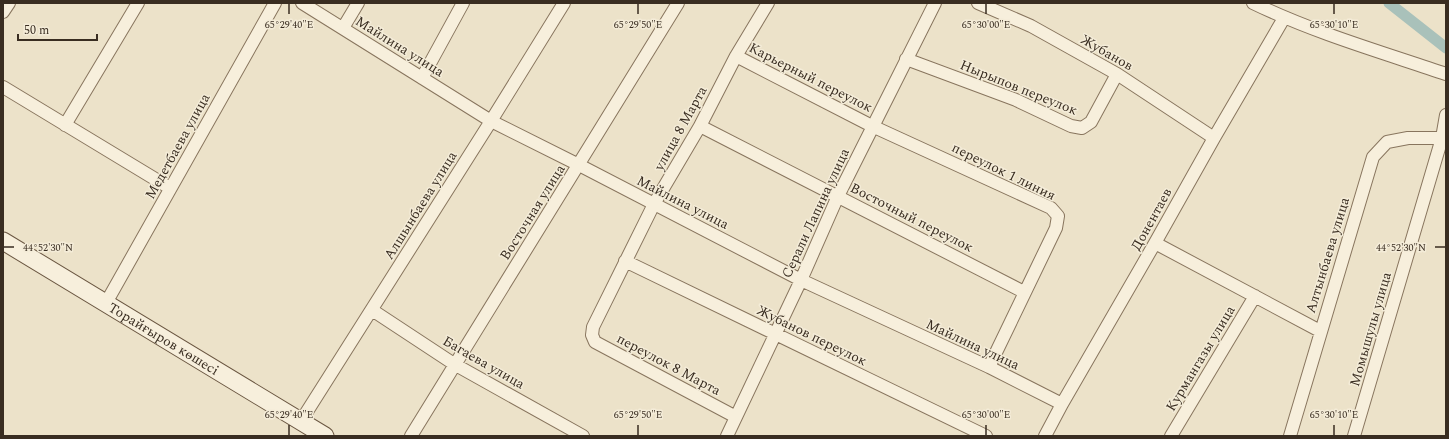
<svg xmlns="http://www.w3.org/2000/svg" width="1449" height="439" font-family="Spectral,serif">
	<style>
		.lines { fill: none; stroke-linecap: round; stroke-linejoin: round }
		.canal { stroke: #a9c1ba; stroke-width: 11 }
		.street-casing { stroke: #88755e; stroke-width: 14 }
		.secondary-casing { stroke: #6a5641; stroke-width: 19 }
		.street { stroke: #f7efdc; stroke-width: 12 }
		.secondary { stroke: #f7efdc; stroke-width: 17 }
		.ticks { fill: none; stroke: #392d21; stroke-width: 1.5 }
		.labels { text-anchor: middle; stroke-width: 3; stroke-linejoin: round; paint-order: stroke }
		.street-label { font-size: 14px; fill: #392d21; stroke: #f4ecd8 }
		.ticks-label { font-size: 10px; text-anchor: middle; fill: #392d21; stroke: #f4ecd8; stroke-width: 3; stroke-linejoin: round; paint-order: stroke }
	</style>
	<rect width="100%" height="100%" fill="#ece2c9"/>
	<g class="lines">
		<!-- canal -->
		<path class="canal" d="M 1389,3 L 1446,48"/>
		<!-- street casing -->
		<g class="street-casing">
			<path id="street" d="M 302,3 L 491,121 L 579,165 L 801,280 L 989,367 L 1062,404
				M 978,3 L 1031,26 L 1117,74 L 1214,138
				M 1253,3 C 1315,33 1381,52 1446,74
				M 3,12 L 9,3
				M 343,28 L 358,3
				M 736,56 L 872,126 L 1051,208 L 1058,216 L 1056,228 L 989,367
				M 906,59 L 1016,100 L 1071,126 L 1082,128 L 1091,122 L 1117,74
				M 422,78 L 463,3
				M 3,87 L 170,188
				M 65,125 L 138,3
				M 700,126 L 1024,292
				M 1155,243 L 1320,331
				M 625,261 L 986,436
				M 106,303 L 275,3
				M 372,310 L 454,364 L 583,436
				M 736,417 L 595,342 L 592,335 L 593,327 L 654,204 L 700,126 L 736,56 L 768,3
				M 301,421 L 491,121 L 564,3
				M 411,436 L 678,3
				M 727,436 L 801,280 L 838,196 L 935,3
				M 1045,436 L 1062,404 L 1155,243 L 1214,138 L 1284,18
				M 1171,436 L 1255,296
				M 1290,436 L 1373,157 L 1387,142 L 1408,138 L 1442,138
				M 1354,436 L 1442,138 L 1446,115"/>
		</g>
		<!-- secondary casing -->
		<g class="secondary-casing">
			<g id="secondary">
				<path id="s1" d="M 3,241 L 325,436"/>
			</g>
		</g>
		<!-- street -->
		<use href="#street" class="street"/>
		<!-- secondary -->
		<use href="#secondary" class="secondary"/>
	</g>
	<!-- ticks -->
	<path class="ticks" d="M 289,4 L 289,14M 638,4 L 638,14M 986,4 L 986,14M 1334,4 L 1334,14M 4,247 L 14,247M 1435,247 L 1445,247M 289,425 L 289,435M 638,425 L 638,435M 986,425 L 986,435M 1334,425 L 1334,435"/>
	<g class="labels">
		<!-- street labels -->
		<g class="street-label">
			<text transform="translate(400 46) rotate(32)" y="5">Майлина улица</text>
			<text transform="translate(1107 52) rotate(30)" y="5">Жубанов</text>
			<text transform="translate(811 77) rotate(27)" y="5">Карьерный переулок</text>
			<text transform="translate(1019 87) rotate(22)" y="5">Нырыпов переулок</text>
			<text transform="translate(680 128) rotate(-61)" y="5">улица 8 Марта</text>
			<text transform="translate(177 146) rotate(-61)" y="5">Медетбаева улица</text>
			<text transform="translate(1004 171) rotate(26)" y="5">переулок 1 линия</text>
			<text transform="translate(683 202) rotate(27)" y="5">Майлина улица</text>
			<text transform="translate(420 205) rotate(-58)" y="5">Алшынбаева улица</text>
			<text transform="translate(532 212) rotate(-58)" y="5">Восточная улица</text>
			<text transform="translate(815 213) rotate(-65)" y="5">Серали Лапина улица</text>
			<text transform="translate(912 217) rotate(27)" y="5">Восточный переулок</text>
			<text transform="translate(1151 219) rotate(-61)" y="5">Донентаев</text>
			<text transform="translate(1327 255) rotate(-73)" y="5">Алтынбаева улица</text>
			<text transform="translate(1370 329) rotate(-74)" y="5">Момышулы улица</text>
			<text transform="translate(812 335) rotate(26)" y="5">Жубанов переулок</text>
			<text dy="5" stroke="none"><textPath href="#s1" startOffset="188">Торайғыров көшесі</textPath></text>
			<text transform="translate(973 344) rotate(25)" y="5">Майлина улица</text>
			<text transform="translate(1200 358) rotate(-59)" y="5">Курмангазы улица</text>
			<text transform="translate(484 362) rotate(30)" y="5">Багаева улица</text>
			<text transform="translate(669 364) rotate(28)" y="5">переулок 8 Марта</text>
		</g>
	</g>
	<g class="ticks-label">
		<text x="289" y="28">65°29'40"E</text>
		<text x="638" y="28">65°29'50"E</text>
		<text x="986" y="28">65°30'00"E</text>
		<text x="1334" y="28">65°30'10"E</text>
		<text x="48" y="251">44°52'30"N</text>
		<text x="1401" y="251">44°52'30"N</text>
		<text x="289" y="418">65°29'40"E</text>
		<text x="638" y="418">65°29'50"E</text>
		<text x="986" y="418">65°30'00"E</text>
		<text x="1334" y="418">65°30'10"E</text>
	</g>
	<!-- border -->
	<rect width="1449" height="439" fill="none" stroke="#392d21" stroke-width="8"/>
	<!-- scale -->
	<path d="M18 34v6h79v-6" fill="none" stroke="#392d21" stroke-width="2"/>
	<text x="24" y="34" font-size="12" fill="#392d21" stroke="#f4ecd8" stroke-width="3" paint-order="stroke">50 m</text>
</svg>
